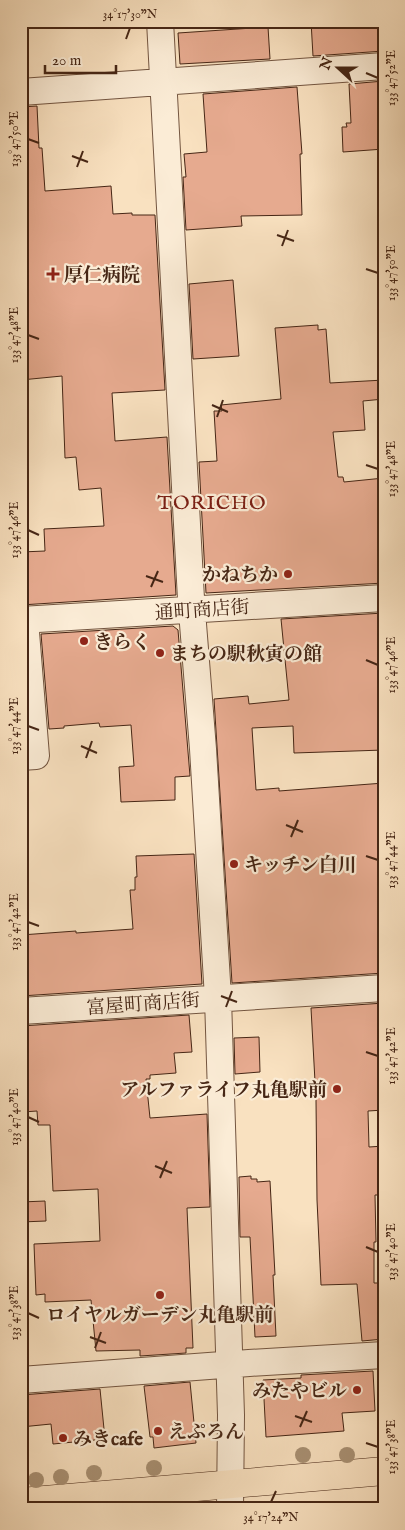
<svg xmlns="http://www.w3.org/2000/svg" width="405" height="1530" font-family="'IM FELL English','Noto Serif JP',serif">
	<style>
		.building { fill: #e6aa8f; stroke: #462615 }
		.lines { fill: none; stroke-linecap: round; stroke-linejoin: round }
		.minor-casing { stroke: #735540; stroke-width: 28 }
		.major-casing { stroke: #462615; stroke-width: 29 }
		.minor { stroke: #fbecd6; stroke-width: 26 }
		.major { stroke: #f9e1c0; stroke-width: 28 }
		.tree { fill: #a89073 }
		.ticks { fill: none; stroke: #462615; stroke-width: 2 }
		.poi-dot { fill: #8f2418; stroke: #fbecd6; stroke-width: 2 }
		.labels { text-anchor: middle; stroke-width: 4.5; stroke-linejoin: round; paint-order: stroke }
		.poi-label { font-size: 19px; font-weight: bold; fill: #462615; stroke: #fbecd6; text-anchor: start }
		.street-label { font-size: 19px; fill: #462615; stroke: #fbecd6 }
		.neighbourhood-label { font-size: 20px; letter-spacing: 1px; fill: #7a1f14; stroke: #fbecd6 }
		.neatline { fill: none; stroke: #462615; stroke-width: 2 }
		.ticks-label { font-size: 12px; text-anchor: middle; fill: #462615 }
	</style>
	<rect width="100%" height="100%" fill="#f9e1c0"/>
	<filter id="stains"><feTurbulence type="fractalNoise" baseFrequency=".004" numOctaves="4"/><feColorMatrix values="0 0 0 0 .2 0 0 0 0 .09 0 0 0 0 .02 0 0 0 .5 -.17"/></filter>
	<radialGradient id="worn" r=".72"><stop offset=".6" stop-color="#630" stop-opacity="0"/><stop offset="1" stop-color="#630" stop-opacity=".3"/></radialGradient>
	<!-- building -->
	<path class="building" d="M 311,21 L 384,21 L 384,51 L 313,56 Z
		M 268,27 L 270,59 L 180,64 L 178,33 Z
		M 384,81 L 384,149 L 343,152 L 342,127 L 347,127 L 346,123 L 351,123 L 349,84 Z
		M 297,87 L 302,154 L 300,154 L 302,215 L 241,216 L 242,226 L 186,230 L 183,177 L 186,177 L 184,154 L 207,152 L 203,94 Z
		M 37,106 L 39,148 L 42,148 L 45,191 L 111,186 L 113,214 L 132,213 L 132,215 L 155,215 L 165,390 L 112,393 L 115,441 L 167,437 L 176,595 L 21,605 L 21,552 L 45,551 L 44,529 L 104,526 L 101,488 L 79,490 L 76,457 L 65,458 L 62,376 L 21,380 L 21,293 L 23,293 L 21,262 L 24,261 L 21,220 L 21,107 Z
		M 233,280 L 239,356 L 193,359 L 189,284 Z
		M 318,325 L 318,330 L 326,329 L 330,383 L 384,380 L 384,399 L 363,401 L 365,430 L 333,432 L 338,477 L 343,477 L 344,482 L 384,478 L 384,583 L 206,593 L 199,462 L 217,461 L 214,411 L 222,411 L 221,405 L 281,399 L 275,328 Z
		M 384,613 L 384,750 L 294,753 L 293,726 L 252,728 L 256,790 L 279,788 L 279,791 L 384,783 L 384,973 L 232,983 L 214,699 L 248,696 L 249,704 L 289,700 L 281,619 Z
		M 173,626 L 178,630 L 190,776 L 175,777 L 175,800 L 121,802 L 119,767 L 134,766 L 131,725 L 100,727 L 99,723 L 64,726 L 64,728 L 49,729 L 41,634 Z
		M 194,854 L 202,984 L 21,996 L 21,935 L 76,931 L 76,933 L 133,929 L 130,890 L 135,890 L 135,877 L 137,877 L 136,856 Z
		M 384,1003 L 384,1110 L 368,1111 L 369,1147 L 384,1146 L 384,1189 L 382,1189 L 382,1195 L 375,1195 L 376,1242 L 374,1242 L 374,1283 L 383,1283 L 384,1339 L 362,1341 L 357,1284 L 321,1285 L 317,1200 L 316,1100 L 311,1008 Z
		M 189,1015 L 192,1052 L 174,1053 L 176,1073 L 150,1075 L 150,1079 L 146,1079 L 150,1118 L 207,1114 L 210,1207 L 187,1208 L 193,1348 L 186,1348 L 186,1353 L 140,1356 L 140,1350 L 96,1351 L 91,1300 L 45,1302 L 45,1294 L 36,1295 L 34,1244 L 100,1241 L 98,1189 L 53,1191 L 50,1125 L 38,1125 L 37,1111 L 23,1112 L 21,1111 L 21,1070 L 23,1070 L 21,1026 Z
		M 259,1037 L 260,1072 L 235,1074 L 234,1038 Z
		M 251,1176 L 251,1179 L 257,1179 L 257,1182 L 270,1181 L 275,1275 L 273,1275 L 276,1336 L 255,1337 L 250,1237 L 240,1237 L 239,1177 Z
		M 45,1201 L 46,1221 L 21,1222 L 21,1202 Z
		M 373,1371 L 375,1411 L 342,1413 L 344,1431 L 266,1437 L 263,1380 L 301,1378 L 301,1375 Z
		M 190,1382 L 196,1443 L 154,1448 L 153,1437 L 150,1437 L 144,1386 Z
		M 100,1389 L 105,1439 L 53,1444 L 51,1424 L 21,1427 L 21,1395 Z"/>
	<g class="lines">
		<!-- minor casing -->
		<g class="minor-casing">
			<path id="minor" d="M 160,21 L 191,599 L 203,749 L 218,998 L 231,1415 L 230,1509
				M 21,92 L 384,66
				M 21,620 L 384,598
				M 21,757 L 36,756 L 25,620
				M 21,1011 L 384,988
				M 21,1380 L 249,1363 L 384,1355"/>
		</g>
		<!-- major casing -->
		<g class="major-casing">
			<path id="major" d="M 21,1502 L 384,1471"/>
		</g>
		<!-- minor -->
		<use href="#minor" class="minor"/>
		<!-- major -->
		<use href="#major" class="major"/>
	</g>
	<!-- trees -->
	<g class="tree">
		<circle cx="303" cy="1455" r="8"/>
		<circle cx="347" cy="1455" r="8"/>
		<circle cx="154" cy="1468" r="8"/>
		<circle cx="94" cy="1473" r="8"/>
		<circle cx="61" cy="1477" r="8"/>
		<circle cx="36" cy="1480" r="8"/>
	</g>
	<!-- ticks -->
	<path class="ticks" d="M 126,39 L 130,28M 366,73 L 378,78M 28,139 L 39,143M 72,156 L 88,162M 77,167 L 83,151M 277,235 L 294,241M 282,246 L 288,230M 366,269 L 378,273M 28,335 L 39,339M 212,405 L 228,412M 217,417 L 223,400M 366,465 L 378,469M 28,530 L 39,535M 146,576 L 163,582M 151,587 L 158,571M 366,660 L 378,665M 28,726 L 39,730M 81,746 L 97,753M 86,758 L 92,741M 286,825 L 303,832M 291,837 L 298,820M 366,856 L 378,860M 28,922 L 39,926M 221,996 L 237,1002M 226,1007 L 232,991M 366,1052 L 378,1056M 28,1117 L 39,1122M 155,1166 L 172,1173M 160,1178 L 167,1161M 366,1247 L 378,1252M 28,1313 L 39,1318M 90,1337 L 106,1343M 95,1348 L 101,1332M 295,1416 L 312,1422M 300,1427 L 307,1411M 366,1443 L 378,1447M 271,1502 L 276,1491"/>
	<!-- markers -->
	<g class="poi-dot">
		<path d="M50.5 266.5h5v5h5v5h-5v5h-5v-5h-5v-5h5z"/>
		<circle cx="288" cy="574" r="5"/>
		<circle cx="84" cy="641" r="5"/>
		<circle cx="160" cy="653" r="5"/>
		<circle cx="234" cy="864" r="5"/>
		<circle cx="337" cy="1089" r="5"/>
		<circle cx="160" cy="1295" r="5"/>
		<circle cx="357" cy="1390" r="5"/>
		<circle cx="158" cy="1431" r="5"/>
		<circle cx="63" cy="1438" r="5"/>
	</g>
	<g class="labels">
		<!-- poi labels -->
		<g class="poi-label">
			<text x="64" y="281">厚仁病院</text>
			<text x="278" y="581" text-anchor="end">かねちか</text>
			<text x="94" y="648">きらく</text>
			<text x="170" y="660">まちの駅秋寅の館</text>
			<text x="244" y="871">キッチン白川</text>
			<text x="327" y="1096" text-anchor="end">アルファライフ丸亀駅前</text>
			<text x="160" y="1321" text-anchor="middle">ロイヤルガーデン丸亀駅前</text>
			<text x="347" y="1397" text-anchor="end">みたやビル</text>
			<text x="168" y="1438">えぷろん</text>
			<text x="73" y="1445">みきcafe</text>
		</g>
		<!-- street labels -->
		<g class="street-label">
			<text transform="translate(202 609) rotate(-4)" y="7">通町商店街</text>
			<text transform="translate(143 1003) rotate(-4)" y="7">富屋町商店街</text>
		</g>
		<!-- neighbourhood labels -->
		<g class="neighbourhood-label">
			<text x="212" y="509">TORICHO</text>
		</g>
	</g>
	<!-- margin -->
	<rect width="405" height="1530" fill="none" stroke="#f9e1c0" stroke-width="55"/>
	<!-- north arrow -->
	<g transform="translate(338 68) rotate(291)" stroke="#fbecd6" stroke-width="4" paint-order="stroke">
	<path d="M0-4L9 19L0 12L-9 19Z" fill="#462615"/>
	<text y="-8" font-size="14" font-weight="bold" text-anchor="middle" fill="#462615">N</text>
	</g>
	<!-- scale -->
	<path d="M45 65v8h71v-8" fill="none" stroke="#462615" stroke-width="2.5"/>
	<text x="52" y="65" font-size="15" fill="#462615" stroke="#fbecd6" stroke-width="4" paint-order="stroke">20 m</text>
	<rect x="28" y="28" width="350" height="1474" class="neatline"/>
	<g class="ticks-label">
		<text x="130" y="18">34°17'30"N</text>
		<text transform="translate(391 78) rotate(-90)" y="4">133°47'52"E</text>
		<text transform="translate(14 139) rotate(-90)" y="4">133°47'50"E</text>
		<text transform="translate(391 273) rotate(-90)" y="4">133°47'50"E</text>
		<text transform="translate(14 335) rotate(-90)" y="4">133°47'48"E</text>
		<text transform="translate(391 469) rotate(-90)" y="4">133°47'48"E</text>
		<text transform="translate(14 530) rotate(-90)" y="4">133°47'46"E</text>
		<text transform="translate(391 665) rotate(-90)" y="4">133°47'46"E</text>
		<text transform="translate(14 726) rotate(-90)" y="4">133°47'44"E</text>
		<text transform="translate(391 860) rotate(-90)" y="4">133°47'44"E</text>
		<text transform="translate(14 922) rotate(-90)" y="4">133°47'42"E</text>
		<text transform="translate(391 1056) rotate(-90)" y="4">133°47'42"E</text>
		<text transform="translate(14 1117) rotate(-90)" y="4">133°47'40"E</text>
		<text transform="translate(391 1252) rotate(-90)" y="4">133°47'40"E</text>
		<text transform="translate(14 1313) rotate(-90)" y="4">133°47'38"E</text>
		<text transform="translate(391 1447) rotate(-90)" y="4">133°47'38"E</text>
		<text x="271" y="1521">34°17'24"N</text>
	</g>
	<rect width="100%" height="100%" filter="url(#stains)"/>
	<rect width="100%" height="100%" fill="url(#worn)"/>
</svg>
